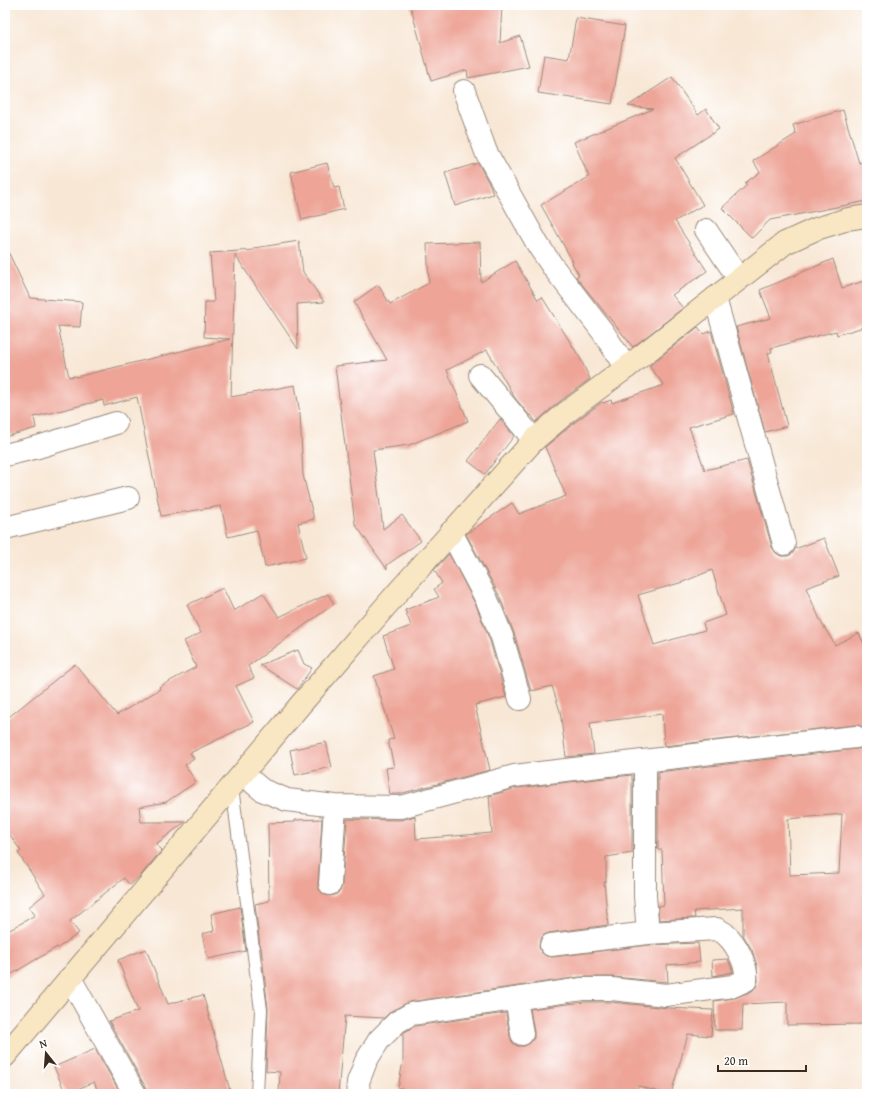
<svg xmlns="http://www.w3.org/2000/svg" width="872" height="1099" font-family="'Gentium Book Plus',serif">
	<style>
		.building { fill: #eea598; fill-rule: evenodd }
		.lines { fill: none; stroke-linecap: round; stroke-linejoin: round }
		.lane-casing { stroke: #9a887a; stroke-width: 14 }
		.street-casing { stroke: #9a887a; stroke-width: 24 }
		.secondary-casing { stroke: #9a887a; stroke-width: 24 }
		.lane { stroke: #fff; stroke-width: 12 }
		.street { stroke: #fff; stroke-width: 22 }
		.secondary { stroke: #f9e7c3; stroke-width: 22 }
	</style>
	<rect width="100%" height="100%" fill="#fff"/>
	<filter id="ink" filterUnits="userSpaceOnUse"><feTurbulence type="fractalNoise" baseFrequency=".025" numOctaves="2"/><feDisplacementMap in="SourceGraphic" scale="8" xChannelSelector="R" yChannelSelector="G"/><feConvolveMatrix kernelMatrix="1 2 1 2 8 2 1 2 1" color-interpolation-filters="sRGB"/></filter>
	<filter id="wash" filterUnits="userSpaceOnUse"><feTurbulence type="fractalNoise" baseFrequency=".012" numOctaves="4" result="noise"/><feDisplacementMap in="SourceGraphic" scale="16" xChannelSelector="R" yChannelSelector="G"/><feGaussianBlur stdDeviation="0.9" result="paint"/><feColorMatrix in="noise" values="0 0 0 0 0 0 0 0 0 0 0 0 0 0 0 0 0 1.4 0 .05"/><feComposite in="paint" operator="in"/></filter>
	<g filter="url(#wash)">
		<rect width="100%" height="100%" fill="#f8e7d5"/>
		<g id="blocks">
			<!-- building -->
			<path class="building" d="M 410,5 L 502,5 L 500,43 L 520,36 L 529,66 L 468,78 L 467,70 L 431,81 Z
				M 576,18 L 625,26 L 612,104 L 538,93 L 544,55 L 569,59 Z
				M 672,77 L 698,115 L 706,109 L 719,129 L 675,158 L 703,205 L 675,221 L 707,271 L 672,295 L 683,308 L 633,347 L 576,277 L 579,275 L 572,263 L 573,262 L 541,205 L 589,177 L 574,142 L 653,109 L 628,106 Z
				M 843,110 L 859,163 L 867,161 L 867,201 L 770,220 L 752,238 L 722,208 L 747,185 L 745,183 L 760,172 L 753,161 L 796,134 L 793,125 Z
				M 327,163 L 334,188 L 339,187 L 344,209 L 302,220 L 291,172 Z
				M 478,163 L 490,185 L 493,194 L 455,206 L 445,173 Z
				M 299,241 L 303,272 L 324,302 L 297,304 L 298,349 L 235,255 L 231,397 L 295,385 L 300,414 L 303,475 L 314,519 L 298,523 L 306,558 L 265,567 L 257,530 L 228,537 L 221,506 L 161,516 L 137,397 L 104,406 L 103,400 L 34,417 L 36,428 L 5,437 L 5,245 L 30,298 L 82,302 L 80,327 L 58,326 L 69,377 L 76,376 L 76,377 L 230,339 L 204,337 L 205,302 L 214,302 L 210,253 L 254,250 L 254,248 Z
				M 480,242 L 481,282 L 515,261 L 538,300 L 542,297 L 580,358 L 590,379 L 559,402 L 536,422 L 531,415 L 530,416 L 515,398 L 487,350 L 447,370 L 468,421 L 409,445 L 373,450 L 383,529 L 402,515 L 421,541 L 387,565 L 387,569 L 355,524 L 335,366 L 387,360 L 354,302 L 378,285 L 390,304 L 429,283 L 427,244 Z
				M 833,259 L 842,288 L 867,280 L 867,326 L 837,335 L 836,331 L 771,348 L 772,352 L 768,353 L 787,426 L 765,432 L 736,327 L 771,318 L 760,290 Z
				M 698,327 L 704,334 L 711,331 L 734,414 L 689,427 L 705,470 L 747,460 L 772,547 L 776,553 L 781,556 L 788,556 L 793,553 L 795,549 L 824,538 L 839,576 L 806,588 L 821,622 L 835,645 L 859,633 L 867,650 L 867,732 L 861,726 L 855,725 L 664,746 L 662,714 L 590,723 L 594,754 L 566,757 L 560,711 L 552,686 L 531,691 L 514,633 L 499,595 L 466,534 L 512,503 L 519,514 L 566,496 L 545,447 L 575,422 L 602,402 L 603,403 L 611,400 L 612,403 L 664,385 L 649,366 ZM 712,570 L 726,615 L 703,623 L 705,630 L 654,645 L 638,595 L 683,582 Z
				M 500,419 L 514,436 L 485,474 L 468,461 Z
				M 449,554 L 476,605 L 490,641 L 506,697 L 475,705 L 490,770 L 399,794 L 390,794 L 386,768 L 394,767 L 388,740 L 394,739 L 374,676 L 394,669 L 383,636 L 411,626 L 405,610 L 439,597 L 434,589 L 442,583 L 434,570 Z
				M 223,588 L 234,611 L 263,593 L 279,617 L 328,594 L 334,604 L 248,666 L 254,678 L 236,686 L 254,722 L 190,753 L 194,759 L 185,765 L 196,782 L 166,802 L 139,807 L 141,822 L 185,822 L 156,844 L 162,850 L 141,875 L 130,885 L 124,878 L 70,921 L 79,933 L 58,948 L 57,947 L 5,978 L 5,933 L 35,915 L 29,907 L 45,894 L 18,853 L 21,851 L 5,828 L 5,720 L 75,664 L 117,715 L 160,689 L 159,687 L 196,667 L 184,641 L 201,633 L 187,605 Z
				M 298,650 L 304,664 L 312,668 L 297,689 L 260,665 Z
				M 326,742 L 332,767 L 295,775 L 290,750 Z
				M 867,743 L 867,1024 L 787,1025 L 787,1002 L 743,1004 L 742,1030 L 715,1030 L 714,1001 L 735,998 L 752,991 L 756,987 L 758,981 L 757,966 L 752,950 L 743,935 L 743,908 L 694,911 L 695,918 L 659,920 L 658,906 L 664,905 L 662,850 L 658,850 L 658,772 L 857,749 L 863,747 ZM 842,814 L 839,873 L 790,875 L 788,819 Z
				M 632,775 L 632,853 L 606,857 L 606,882 L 604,882 L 608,925 L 549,933 L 544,935 L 540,940 L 539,947 L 541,952 L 546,956 L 553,957 L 649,945 L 698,943 L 700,962 L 667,965 L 668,982 L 613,977 L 580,977 L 409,1002 L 391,1011 L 384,1018 L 345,1016 L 338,1094 L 279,1094 L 280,1072 L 266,1071 L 268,1009 L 261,947 L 260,948 L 255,904 L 269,901 L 268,823 L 295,822 L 295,820 L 322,819 L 318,884 L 319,889 L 323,894 L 330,896 L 335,895 L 340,891 L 342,885 L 347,819 L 401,820 L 415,816 L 416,839 L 492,833 L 489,796 L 516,788 Z
				M 240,907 L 246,951 L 208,959 L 202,934 L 214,931 L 211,914 Z
				M 146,949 L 168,1004 L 203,995 L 231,1094 L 147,1094 L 146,1088 L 109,1021 L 138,1011 L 118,960 Z
				M 728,959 L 733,972 L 713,976 L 712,960 Z
				M 583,1002 L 611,1002 L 668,1008 L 713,1010 L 711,1036 L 688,1034 L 671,1094 L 666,1094 L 638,1086 L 637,1094 L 401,1094 L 402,1088 L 398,1088 L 403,1061 L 403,1033 L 415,1026 L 506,1013 L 510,1036 L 512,1042 L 517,1046 L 524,1046 L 530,1043 L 534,1038 L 534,1032 L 530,1009 Z
				M 95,1049 L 121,1094 L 99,1094 L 94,1082 L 66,1094 L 54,1067 Z"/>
		</g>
	</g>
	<g filter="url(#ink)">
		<use href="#blocks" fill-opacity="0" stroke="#9a887a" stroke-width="1"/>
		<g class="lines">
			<!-- lane casing -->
			<g class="lane-casing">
				<path id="lane" d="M 232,787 L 261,1010 L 257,1094"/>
			</g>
			<!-- street casing -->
			<g class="street-casing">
				<path id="street" d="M 464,91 L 486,152 L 538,245 L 553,267 L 603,332 L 626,368
					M 706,230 L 739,279
					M 715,298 L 784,544
					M 480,375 L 534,440
					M 5,455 L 38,447 L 116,423
					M 5,528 L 128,498
					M 451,532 L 487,600 L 502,637 L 520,699
					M 645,761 L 645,896 L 648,933
					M 243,774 L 262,790 L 287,800 L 335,806 L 401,807 L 514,776 L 763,747 L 856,737
					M 330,884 L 335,806
					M 70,978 L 135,1094
					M 516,999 L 522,1034
					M 359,1094 L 358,1082 L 366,1061 L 379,1040 L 397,1022 L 411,1014 L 582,989 L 612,989 L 666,995 L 733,986 L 746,980 C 748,966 736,943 725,934 C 723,932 720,931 717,929 L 648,933 L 551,945"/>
			</g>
			<!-- secondary casing -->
			<g class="secondary-casing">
				<path id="secondary" d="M 5,1056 L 301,704 L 398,592 L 534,440 L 567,412 L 626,368 L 785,243 L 816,229 L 848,219 L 867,216"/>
			</g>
			<!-- lane -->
			<use href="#lane" class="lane"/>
			<!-- street -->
			<use href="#street" class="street"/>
			<!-- secondary -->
			<use href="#secondary" class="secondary"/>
		</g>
	</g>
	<!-- margin -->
	<rect width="872" height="1099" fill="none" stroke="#fff" stroke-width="20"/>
	<!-- north arrow -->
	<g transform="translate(46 1053) rotate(343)" stroke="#ffffff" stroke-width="3" paint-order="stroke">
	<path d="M0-3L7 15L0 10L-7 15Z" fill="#3b2a1e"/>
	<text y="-6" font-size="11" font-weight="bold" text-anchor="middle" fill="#3b2a1e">N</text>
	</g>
	<!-- scale -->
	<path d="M718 1065v6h88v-6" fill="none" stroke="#3b2a1e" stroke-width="2"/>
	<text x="724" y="1065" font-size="12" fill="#3b2a1e" stroke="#ffffff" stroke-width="3" paint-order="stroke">20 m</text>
</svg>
